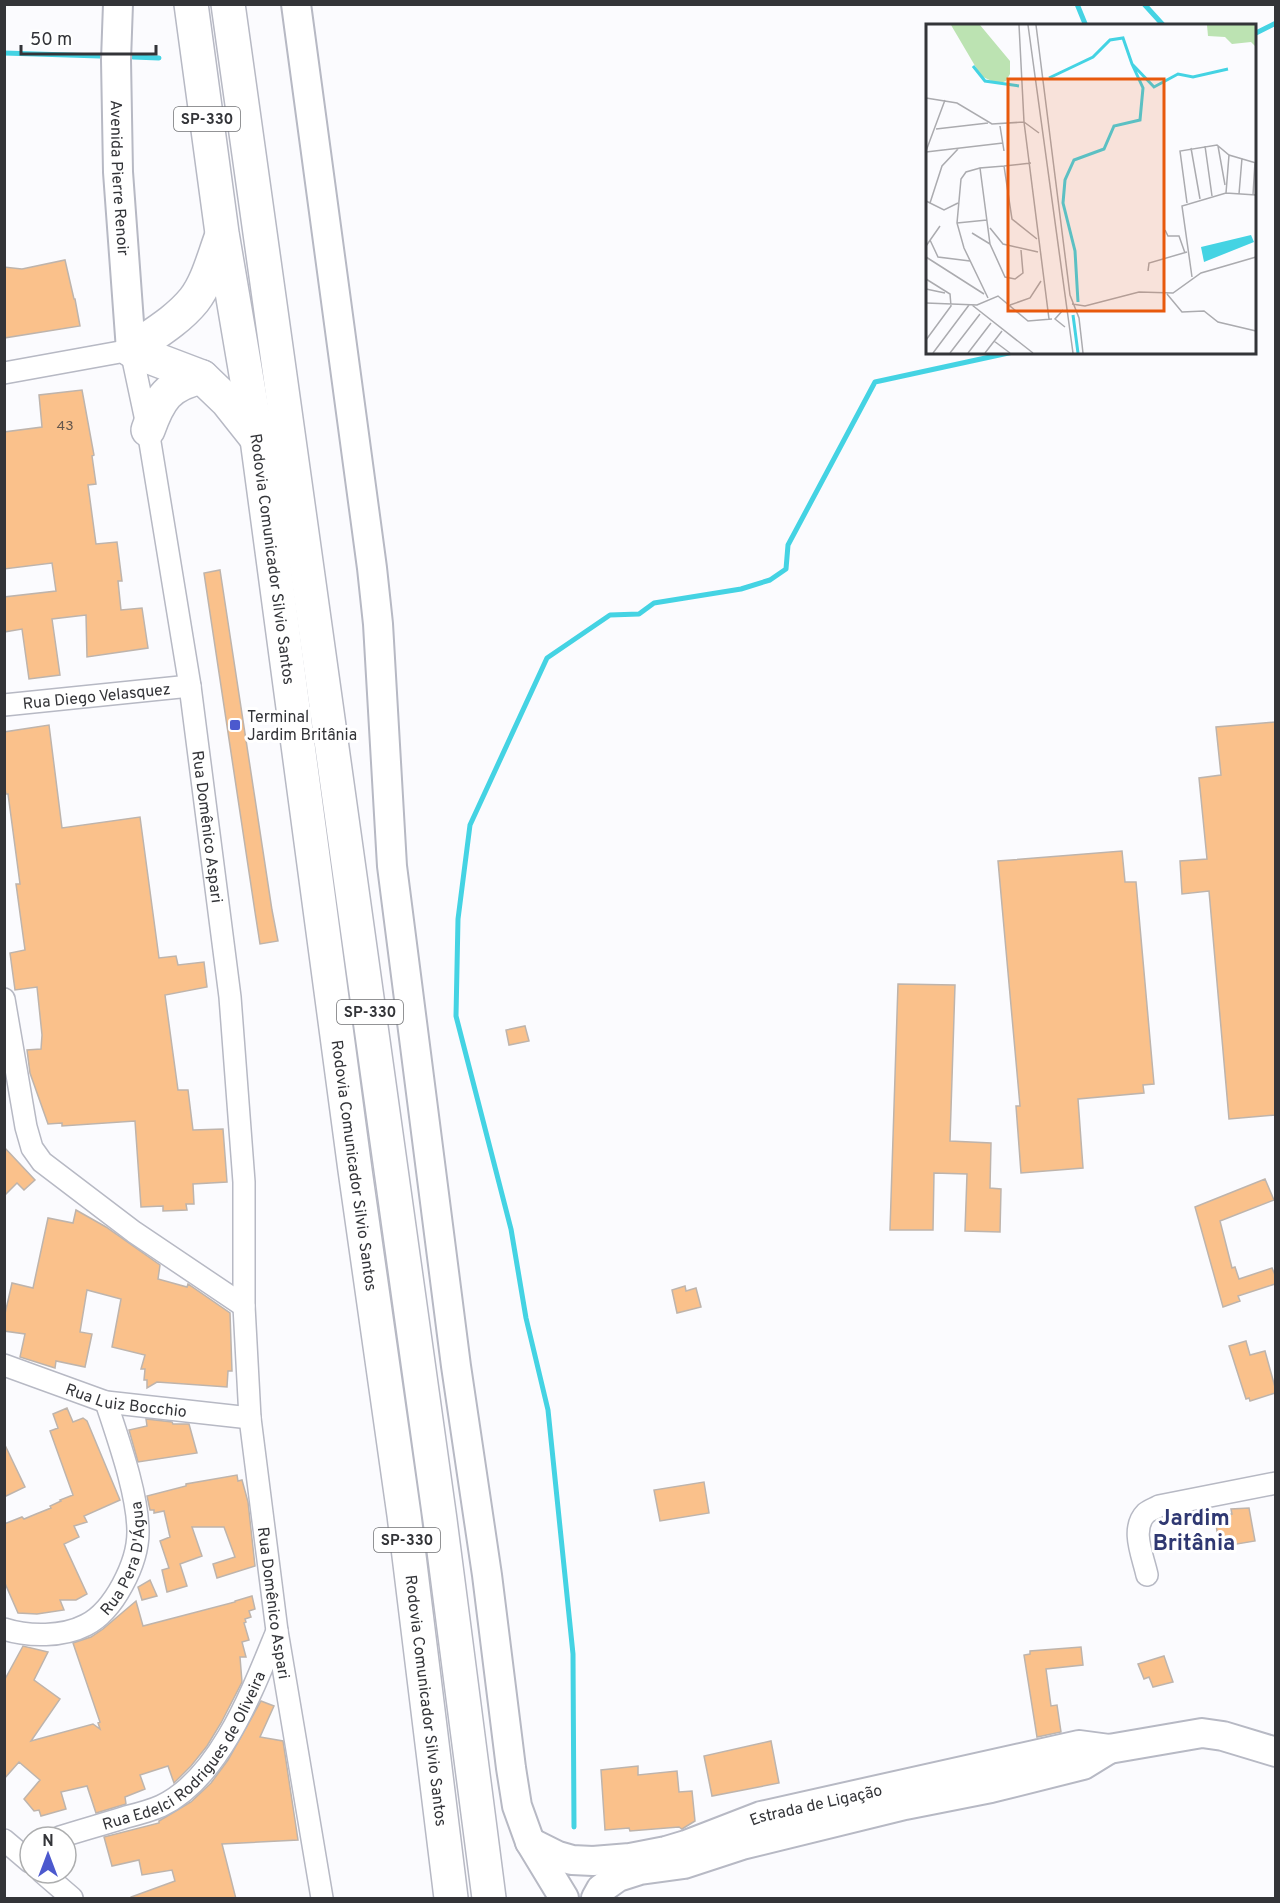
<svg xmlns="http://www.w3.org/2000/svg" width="1280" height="1903" font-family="Overpass,sans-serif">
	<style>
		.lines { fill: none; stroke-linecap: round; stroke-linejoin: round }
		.stream { stroke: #44d3e3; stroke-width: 5 }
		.building { fill: #fac18b; stroke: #beb4ac; stroke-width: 1.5 }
		.street-casing { stroke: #b7b9c4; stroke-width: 24 }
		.secondary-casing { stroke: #b7b9c4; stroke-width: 32 }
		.highway-casing { stroke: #b7b9c4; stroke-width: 36 }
		.street { stroke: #fff; stroke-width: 21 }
		.secondary { stroke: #fff; stroke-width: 28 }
		.highway { stroke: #fff; stroke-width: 33 }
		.poi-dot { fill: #4c59ce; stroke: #fff; stroke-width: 2 }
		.labels { text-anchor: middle; stroke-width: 6; stroke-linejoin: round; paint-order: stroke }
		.number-label { font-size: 14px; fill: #65574d }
		.shield { fill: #fff; stroke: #707174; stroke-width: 1.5 }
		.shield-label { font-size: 15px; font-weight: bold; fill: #333438 }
		.street-label { font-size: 16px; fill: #333438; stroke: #fff }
		.poi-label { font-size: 16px; fill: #333438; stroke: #fff; text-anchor: start }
		.district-label { font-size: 22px; font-weight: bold; fill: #2f3872; stroke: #fff }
		.inset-river { fill: none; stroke: #44d3e3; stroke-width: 3 }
		.inset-road { fill: none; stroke: #ababaf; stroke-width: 1.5 }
		.view { fill: #e8590c; fill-opacity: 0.15; stroke: #e8590c; stroke-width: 3 }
		.inset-edge { fill: none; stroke: #333438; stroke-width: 3 }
	</style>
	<rect width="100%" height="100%" fill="#fbfbfe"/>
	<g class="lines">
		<!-- stream -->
		<path class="stream" d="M 1077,4 L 1086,26
			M 1144,4 L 1164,26
			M 1254,34 L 1276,23
			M 4,53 L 100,56
			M 133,57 L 159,58
			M 574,1827 L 573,1654 L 548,1410 L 526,1318 L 511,1229 L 456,1016 L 458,919 L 470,825 L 547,658 L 610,615 L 639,614 L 654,603 L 741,589 L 770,580 L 786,569 L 788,545 L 875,382 L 1013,352"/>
	</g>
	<!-- building -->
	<path class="building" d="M 65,260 L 74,299 L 75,299 L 80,326 L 4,338 L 4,267 L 22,269 Z
		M 82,390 L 94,455 L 92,456 L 96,484 L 88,485 L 96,544 L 117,542 L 122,581 L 118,581 L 121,610 L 142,608 L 148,648 L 87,657 L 86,615 L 52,619 L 60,675 L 29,679 L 22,629 L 4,632 L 4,597 L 56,591 L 52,563 L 4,569 L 4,432 L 42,427 L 39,395 Z
		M 220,570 L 272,910 L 278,941 L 260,944 L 255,912 L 204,573 Z
		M 1275,722 L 1275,1115 L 1229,1119 L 1209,891 L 1182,894 L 1180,861 L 1207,859 L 1199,778 L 1221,775 L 1216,727 Z
		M 49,725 L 62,828 L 140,817 L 159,958 L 176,956 L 178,965 L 204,962 L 207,987 L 165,995 L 178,1090 L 188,1090 L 193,1130 L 223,1129 L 227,1182 L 193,1184 L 194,1204 L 186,1204 L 187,1210 L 163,1211 L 163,1206 L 141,1207 L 135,1121 L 62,1126 L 62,1123 L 48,1124 L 30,1073 L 27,1050 L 41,1049 L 42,1035 L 37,987 L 15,990 L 10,953 L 25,950 L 16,884 L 20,884 L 8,794 L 6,794 L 4,784 L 4,732 Z
		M 1122,851 L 1125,882 L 1136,882 L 1154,1084 L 1143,1085 L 1144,1093 L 1078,1099 L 1083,1168 L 1021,1173 L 1016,1106 L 1020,1106 L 998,861 Z
		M 898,984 L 955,985 L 950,1141 L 991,1143 L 990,1188 L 1001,1189 L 1000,1232 L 965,1231 L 967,1174 L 934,1173 L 933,1230 L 890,1230 Z
		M 525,1026 L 529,1041 L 509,1045 L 506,1030 Z
		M 4,1147 L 35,1180 L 24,1190 L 17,1183 L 4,1196 Z
		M 1265,1179 L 1274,1200 L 1220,1221 L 1232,1268 L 1235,1267 L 1239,1279 L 1272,1268 L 1275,1275 L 1275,1284 L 1238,1296 L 1240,1301 L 1223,1307 L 1195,1207 Z
		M 76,1210 L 106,1227 L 160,1265 L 158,1279 L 187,1287 L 188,1284 L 230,1313 L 232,1371 L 228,1371 L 227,1387 L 157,1382 L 147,1388 L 147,1380 L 144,1380 L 145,1369 L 141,1369 L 145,1355 L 112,1347 L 121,1299 L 87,1290 L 80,1332 L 92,1334 L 85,1367 L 56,1361 L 55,1368 L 20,1357 L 25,1334 L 4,1331 L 4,1318 L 12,1283 L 33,1288 L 48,1218 L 73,1223 Z
		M 685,1286 L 686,1291 L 696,1288 L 701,1307 L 677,1313 L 672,1290 Z
		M 1246,1341 L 1250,1355 L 1265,1351 L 1275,1387 L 1275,1393 L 1250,1401 L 1249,1398 L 1246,1399 L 1229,1346 Z
		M 67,1408 L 73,1422 L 83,1418 L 87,1421 L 120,1500 L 84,1516 L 87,1522 L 74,1526 L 79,1537 L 64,1544 L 87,1594 L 76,1600 L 60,1600 L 64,1610 L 37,1614 L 18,1613 L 4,1581 L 4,1524 L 22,1517 L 24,1519 L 36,1514 L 51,1508 L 50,1506 L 61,1501 L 60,1500 L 73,1495 L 50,1431 L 58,1428 L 53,1414 Z
		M 146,1419 L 172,1422 L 173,1424 L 189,1424 L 197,1453 L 138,1462 L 129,1430 L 147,1426 Z
		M 4,1443 L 25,1487 L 4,1497 Z
		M 237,1475 L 238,1481 L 242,1480 L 248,1502 L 255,1566 L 217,1578 L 213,1564 L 235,1557 L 224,1527 L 192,1527 L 202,1556 L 180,1564 L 187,1586 L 167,1592 L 162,1570 L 169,1568 L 160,1541 L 170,1537 L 164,1511 L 154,1513 L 154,1510 L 150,1510 L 147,1496 L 186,1486 L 186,1484 Z
		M 704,1482 L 709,1513 L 660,1521 L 654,1490 Z
		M 1249,1508 L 1255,1541 L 1219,1547 L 1215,1516 L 1232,1514 L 1231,1509 Z
		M 150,1580 L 157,1596 L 142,1600 L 138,1587 Z
		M 252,1596 L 255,1609 L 249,1611 L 251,1617 L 245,1619 L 246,1622 L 244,1623 L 249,1640 L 242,1642 L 246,1657 L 240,1657 L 242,1682 L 221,1723 L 207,1746 L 191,1766 L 174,1783 L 168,1766 L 140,1775 L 145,1789 L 125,1797 L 126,1804 L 96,1813 L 87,1786 L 61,1792 L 66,1809 L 41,1816 L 39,1810 L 34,1811 L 24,1799 L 40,1780 L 19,1762 L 4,1779 L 4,1681 L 23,1646 L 48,1652 L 34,1680 L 60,1699 L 31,1741 L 93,1724 L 100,1729 L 98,1723 L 100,1722 L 73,1643 L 91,1637 L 103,1629 L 136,1601 L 143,1626 L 235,1602 L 235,1601 Z
		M 1081,1647 L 1083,1665 L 1046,1669 L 1051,1706 L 1057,1705 L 1061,1732 L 1037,1737 L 1024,1655 L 1030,1654 L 1030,1651 Z
		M 1164,1656 L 1173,1682 L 1153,1687 L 1149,1677 L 1144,1679 L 1138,1664 Z
		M 261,1701 L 274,1706 L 260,1737 L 283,1741 L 298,1840 L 222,1844 L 236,1899 L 131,1899 L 131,1897 L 175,1881 L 172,1870 L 142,1875 L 139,1860 L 112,1866 L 104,1837 L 159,1823 L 159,1821 L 191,1802 L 211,1783 L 228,1760 Z
		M 771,1741 L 779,1783 L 712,1796 L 704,1756 Z
		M 638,1766 L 638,1775 L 677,1771 L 679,1792 L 692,1791 L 695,1821 L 682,1829 L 679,1827 L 630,1831 L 629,1828 L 605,1830 L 601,1770 Z"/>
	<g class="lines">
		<!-- street casing -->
		<g class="street-casing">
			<g id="street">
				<path id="s1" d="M 4,373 L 131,350 L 148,430 L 190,686 L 230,997 L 244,1182 L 244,1306 L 250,1418 L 277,1631 L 322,1898"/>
				<path id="s2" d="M 4,705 L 190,686"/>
				<path d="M 4,999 L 26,1127 L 32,1148 L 42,1162 L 134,1232 L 244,1306"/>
				<path id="s3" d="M 4,1365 L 106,1402 L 250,1418"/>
				<path d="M 1147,1575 C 1143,1556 1130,1529 1146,1513 C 1150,1510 1156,1508 1159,1506 L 1276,1483"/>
				<path id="s4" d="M 4,1629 C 29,1637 63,1637 86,1625 C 114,1611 138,1563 138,1532 C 138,1494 118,1439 106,1402"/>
				<path id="s5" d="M 60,1837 C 82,1830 104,1824 126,1817 C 138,1814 150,1811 161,1806 C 220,1778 253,1689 277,1631"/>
				<path d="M 4,1840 L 30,1862"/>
				<path d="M 43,1873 L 72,1898"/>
			</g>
		</g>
		<!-- secondary casing -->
		<g class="secondary-casing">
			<g id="secondary">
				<path id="s6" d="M 118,4 L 116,60 L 118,172 L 131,350"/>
				<path d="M 296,4 L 372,568 L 378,624 L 392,866 L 456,1366 L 487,1575 L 511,1768 L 517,1806 L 530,1842 L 564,1898"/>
				<path id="s7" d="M 530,1842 L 558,1856 L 572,1860 L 593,1861 L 630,1858 L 666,1851 L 686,1845 L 761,1816 L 1079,1745 L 1109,1749 L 1202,1733 L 1223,1736 L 1276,1752"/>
				<path d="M 596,1898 L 601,1889 L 618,1877 L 640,1870 L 684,1864 L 742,1845 L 905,1805 L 991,1788 L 1083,1765 L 1109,1749"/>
			</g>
		</g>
		<!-- highway casing -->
		<g class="highway-casing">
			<g id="highway">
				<path id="s8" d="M 191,4 L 222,233 L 257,439 L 355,1170 L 404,1515 L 451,1898"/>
				<path d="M 228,4 L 440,1520 L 489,1898"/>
				<path d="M 131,350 L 202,377 L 227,401 L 254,435"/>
				<path d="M 131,350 C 152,335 177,321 194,300 C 208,282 214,256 222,235"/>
				<path d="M 148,430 C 159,399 168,384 202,377"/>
			</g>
		</g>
		<!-- street -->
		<use href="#street" class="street"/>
		<!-- secondary -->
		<use href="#secondary" class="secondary"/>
		<!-- highway -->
		<use href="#highway" class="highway"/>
	</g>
	<!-- markers -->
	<rect class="poi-dot" x="229" y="719" width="12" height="12" rx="3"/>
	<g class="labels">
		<!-- number labels -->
		<g class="number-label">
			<text x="65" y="430">43</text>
		</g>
		<!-- shield labels -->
		<g class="shield">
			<rect x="174" y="107" width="66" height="24" rx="4.5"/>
			<rect x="337" y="1000" width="66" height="24" rx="4.5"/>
			<rect x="374" y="1528" width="66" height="24" rx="4.5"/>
		</g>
		<g class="shield-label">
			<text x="207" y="124">SP-330</text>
			<text x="370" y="1017">SP-330</text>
			<text x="407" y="1545">SP-330</text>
		</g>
		<!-- street labels -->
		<g class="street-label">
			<text dy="6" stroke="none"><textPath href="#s6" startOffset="174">Avenida Pierre Renoir</textPath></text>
			<text dy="6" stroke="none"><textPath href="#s8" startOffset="561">Rodovia Comunicador Silvio Santos</textPath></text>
			<text dy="6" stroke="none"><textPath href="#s2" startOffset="93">Rua Diego Velasquez</textPath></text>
			<text dy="6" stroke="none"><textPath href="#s1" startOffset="612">Rua Domênico Aspari</textPath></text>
			<text dy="6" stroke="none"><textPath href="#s8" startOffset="1173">Rodovia Comunicador Silvio Santos</textPath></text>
			<text dy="6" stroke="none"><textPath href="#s3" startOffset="128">Rua Luiz Bocchio</textPath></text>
			<text dy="6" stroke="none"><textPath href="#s4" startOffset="165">Rua Pera D'Água</textPath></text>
			<text dy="6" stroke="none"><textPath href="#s1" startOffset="1392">Rua Domênico Aspari</textPath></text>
			<text dy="6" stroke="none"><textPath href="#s8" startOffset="1713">Rodovia Comunicador Silvio Santos</textPath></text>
			<text dy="6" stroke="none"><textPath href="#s5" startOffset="160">Rua Edelci Rodrigues de Oliveira</textPath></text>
			<text dy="6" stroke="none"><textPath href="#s7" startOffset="298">Estrada de Ligação</textPath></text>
		</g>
		<!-- poi labels -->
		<g class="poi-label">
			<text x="247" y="722">Terminal<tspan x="247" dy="18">Jardim Britânia</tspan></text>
		</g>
		<!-- district labels -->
		<g class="district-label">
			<text x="1194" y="1525">Jardim<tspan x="1194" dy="25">Britânia</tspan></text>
		</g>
	</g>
	<!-- overview -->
	<g transform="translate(926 24)">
		<rect width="330" height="330" fill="#fbfbfe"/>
		<path d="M 25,1 L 54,1 L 84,37 L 84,50 L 80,57 L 72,60 L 55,52 ZM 281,1 L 330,1 L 330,23 L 325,18 L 306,20 L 299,13 L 282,12 Z" fill="#bce3b2"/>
		<path d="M 325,211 L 328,218 L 278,238 L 275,223 Z" fill="#44d3e3"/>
		<path class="inset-river" d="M 47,42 L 59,57 L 93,62M 123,54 L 167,33 L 184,16 L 197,14 L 206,40 L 228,63 L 252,50 L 267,53 L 302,45M 152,278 L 149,227 L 137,179 L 139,156 L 148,136 L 178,125 L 188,102 L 214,96 L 217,64 L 206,40M 147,291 L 152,329"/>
		<path class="inset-road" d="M 93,1 L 98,98 L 123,295M 102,1 L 147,329M 110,1 L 144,271 L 153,294 L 157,329M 0,74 L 31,79 L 66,100 L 98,98M 98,98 L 113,109M 74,102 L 78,127M 10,105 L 62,99M 279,122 L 286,172M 292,122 L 299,161M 265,124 L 274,175M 0,127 L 19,76M 0,128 L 77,119M 78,142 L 105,139M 54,144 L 40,148 L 35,155 L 31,199 L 38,224 L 62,274M 300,169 L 303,131M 313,170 L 316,134M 327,171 L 329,138M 0,177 L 18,186 L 32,179M 4,179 L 16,142 L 32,125M 261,179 L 254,127 L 291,121 L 303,131 L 330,139M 31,199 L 61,196M 64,204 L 77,220 L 112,228M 239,206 L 242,212 L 253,212 L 259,229M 46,209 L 64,220M 4,216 L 12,233 L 44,237M 0,222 L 14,202M 95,226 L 97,249 L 89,255 L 79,253 L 64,220 L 54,144 L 78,142 L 86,195 L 111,215M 0,233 L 58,270M 222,247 L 223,239 L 261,228M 266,253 L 256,182 L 300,169 L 330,171M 0,255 L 24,270 L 25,282 L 0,316M 0,265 L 19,269M 241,270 L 256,288 L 278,287 L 292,298 L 330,307M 0,279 L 51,281 L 72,272 L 102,297 L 126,295M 146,280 L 159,282 L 213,268 L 247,269 L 275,249 L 330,233M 46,281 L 107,329M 84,281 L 104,274 L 115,257M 137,286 L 129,295 L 139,303M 68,317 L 84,329M 7,329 L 43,281M 24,329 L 54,290M 42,329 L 65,299M 59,329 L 76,307"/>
		<path class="view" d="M 82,55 L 238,55 L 238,287 L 82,287 Z"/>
		<rect width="330" height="330" class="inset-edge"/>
	</g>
	<!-- border -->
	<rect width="1280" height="1903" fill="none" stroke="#333438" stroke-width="12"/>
	<!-- north arrow -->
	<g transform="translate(48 1855)"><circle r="28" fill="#ffffff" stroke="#adaeaf" stroke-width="1.5"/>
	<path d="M0-4.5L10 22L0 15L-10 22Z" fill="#4c59ce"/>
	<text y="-9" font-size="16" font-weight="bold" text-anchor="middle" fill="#333438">N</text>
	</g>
	<!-- scale -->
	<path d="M21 45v9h135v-9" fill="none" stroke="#333438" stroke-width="3"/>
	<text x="30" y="45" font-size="18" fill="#333438" stroke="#ffffff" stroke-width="4.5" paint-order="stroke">50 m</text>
</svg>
